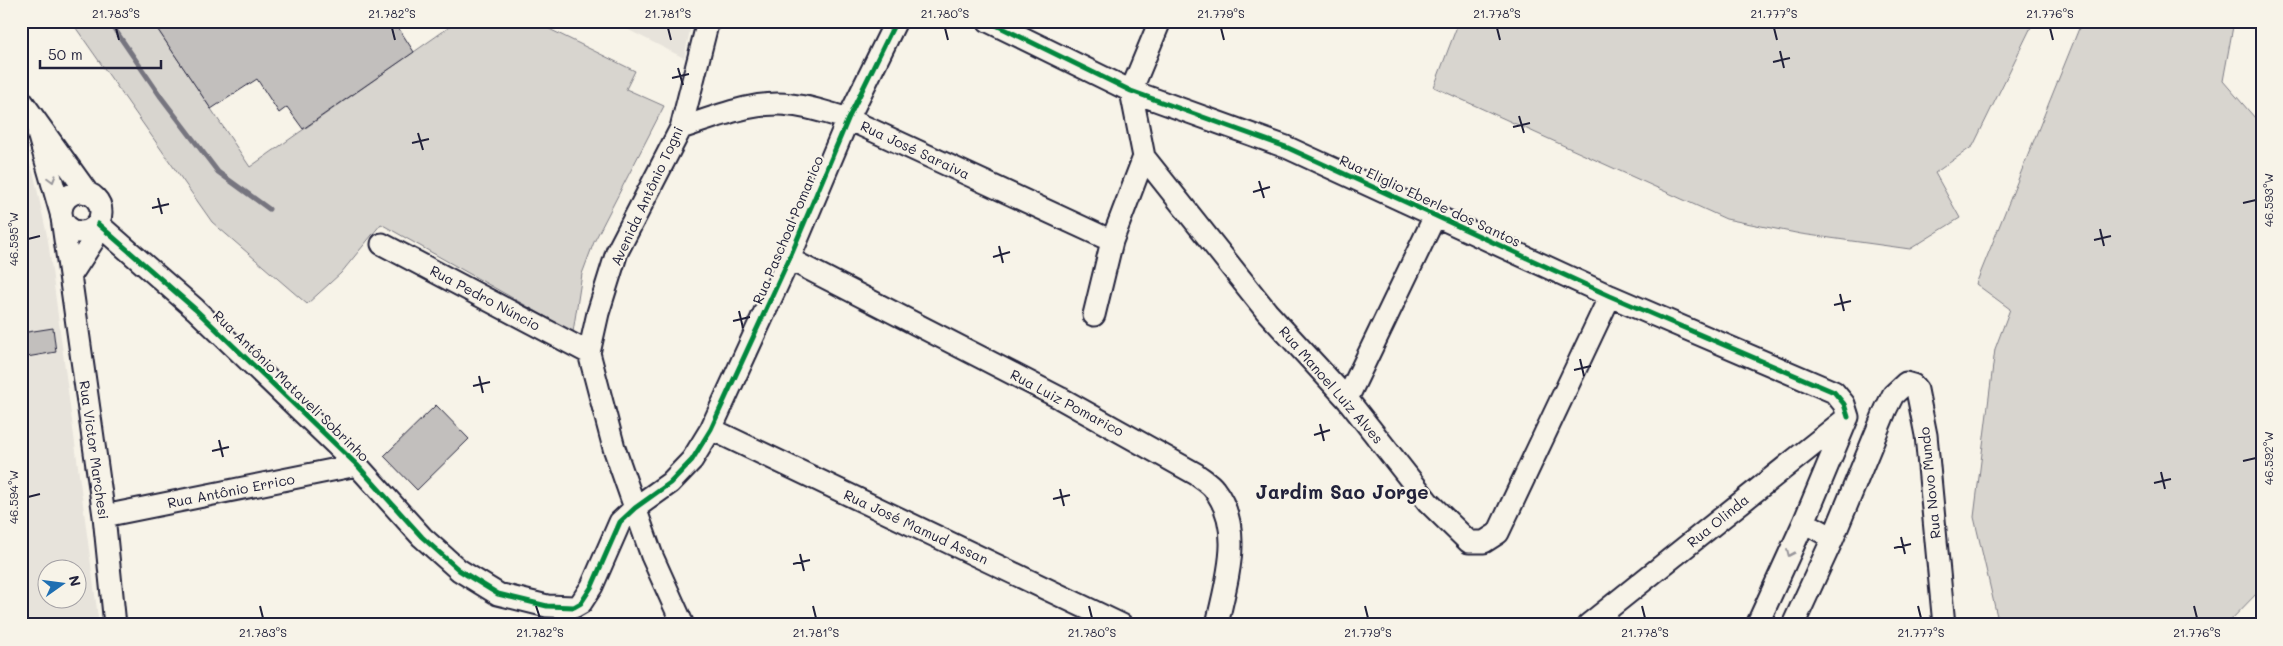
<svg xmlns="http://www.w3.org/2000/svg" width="2283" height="646" font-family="Mali,sans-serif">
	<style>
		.built { fill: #e7e3db; fill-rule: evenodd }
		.green { fill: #d8d5cf; stroke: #7d7c85 }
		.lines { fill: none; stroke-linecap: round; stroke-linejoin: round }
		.stream { stroke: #76747f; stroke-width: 5 }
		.building { fill: #c2bfbd; stroke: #22223b }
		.minor-casing { stroke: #22223b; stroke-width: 25 }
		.minor { stroke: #f7f3e8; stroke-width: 21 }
		.cycleway-casing { stroke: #f7f3e8; stroke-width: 8 }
		.cycleway { stroke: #00873e; stroke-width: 5 }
		.oneway { stroke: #97959a }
		.ticks { fill: none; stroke: #22223b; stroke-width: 2 }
		.labels { text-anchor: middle; stroke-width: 4.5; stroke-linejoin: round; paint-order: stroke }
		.street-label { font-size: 14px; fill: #22223b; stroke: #f7f3e8 }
		.district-label { font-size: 19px; font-weight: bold; fill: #22223b; stroke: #f7f3e8 }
		.neatline { fill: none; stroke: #22223b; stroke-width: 2 }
		.ticks-label { font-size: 12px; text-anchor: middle; fill: #22223b }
	</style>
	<rect width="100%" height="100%" fill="#f7f3e8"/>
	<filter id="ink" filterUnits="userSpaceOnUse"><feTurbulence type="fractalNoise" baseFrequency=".02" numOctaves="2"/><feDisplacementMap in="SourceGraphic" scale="10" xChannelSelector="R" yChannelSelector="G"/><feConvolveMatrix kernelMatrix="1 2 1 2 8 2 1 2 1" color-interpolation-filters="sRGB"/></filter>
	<g filter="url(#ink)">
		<!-- built -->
		<path class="built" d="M 611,21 L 692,21 L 684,58 Z
			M 21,140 L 34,175 L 48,240 L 99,625 L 21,625 ZM 48,568 L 78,568 L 78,598 L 48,598 Z"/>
		<!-- green -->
		<path class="green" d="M 71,21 L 152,21 L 250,167 L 458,21 L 533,21 L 635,71 L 626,89 L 664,106 L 594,242 L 582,274 L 573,332 L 381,224 L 341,273 L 307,304 L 212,222 Z
			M 1459,21 L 2034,21 L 1973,146 L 1935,173 L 1960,218 L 1910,249 L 1801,234 L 1726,219 L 1434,87 Z
			M 2082,21 L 2234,21 L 2223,81 L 2262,126 L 2262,588 L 2226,625 L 1999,625 L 1974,517 L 1995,349 L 2010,309 L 1976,284 Z"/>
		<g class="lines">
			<!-- stream -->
			<path class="stream" d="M 109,21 L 161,97 L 218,172 L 269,209"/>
		</g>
		<!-- building -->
		<path class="building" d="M 152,21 L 394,21 L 414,52 L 303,129 L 287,107 L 279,113 L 257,79 L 211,109 Z
			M 53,328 L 56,352 L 21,358 L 21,333 Z
			M 436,405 L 469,439 L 417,490 L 384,456 Z"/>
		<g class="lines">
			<!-- minor casing -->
			<g class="minor-casing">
				<path id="minor" d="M 988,21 L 1131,91 L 1286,147 L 1610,296 L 1834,392 L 1844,404 L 1848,417
					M 21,100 L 87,192
					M 681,128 C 716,117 754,100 791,105 C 811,107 829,113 848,119 L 1112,241
					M 38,133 L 61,213
					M 1144,157 L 1267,312 L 1347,399 L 1428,502 L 1469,542 L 1484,542 L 1498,533 L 1610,296
					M61 212a20 20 0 1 1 40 0a20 20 0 1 1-40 0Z
					M 62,218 L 104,516 L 115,625
					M 98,224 L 195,309 L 357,465 L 422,537 L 459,570 L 498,594 L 547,606 L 574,607 L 581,603 L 592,586 L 620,522 L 635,508 L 670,483 L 692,460 L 711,429 L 789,259 L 848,119 L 896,21
					M 382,244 L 589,353
					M 789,259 L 1060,398 L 1196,474 C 1202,479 1210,483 1214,489 C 1245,529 1226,581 1217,625
					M 71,275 L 93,241 L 98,224
					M 1094,315 L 1112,241 L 1144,157 L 1131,91 L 1160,21
					M 1347,399 L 1435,216
					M 711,429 L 1122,625
					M 104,516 L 357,465
					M 1804,522 L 1847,419
					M 683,625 L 652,556 L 614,448 L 589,353 L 598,313 L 617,252 L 681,128 L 708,21
					M 1588,625 L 1848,417
					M 1757,625 L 1804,522 L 1833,538
					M 1793,625 L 1833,538 L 1886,409 L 1893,395 L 1906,383 L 1913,385 L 1917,390 L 1926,435 L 1944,625"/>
			</g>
			<!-- minor -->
			<use href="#minor" class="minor"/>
			<!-- cycleway casing -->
			<g class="cycleway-casing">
				<path id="cycleway" d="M 988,21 L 1131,91 L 1286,147 L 1610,296 L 1834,392 L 1844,404 L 1848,417
					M 98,224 L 195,309 L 357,465 L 422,537 L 459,570 L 498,594 L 547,606 L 574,607 L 581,603 L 592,586 L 620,522 L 635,508 L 670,483 L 692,460 L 711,429 L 789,259 L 848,119 L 896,21"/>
			</g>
			<!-- cycleway -->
			<use href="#cycleway" class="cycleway"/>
		</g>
		<!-- one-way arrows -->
		<defs><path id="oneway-chevron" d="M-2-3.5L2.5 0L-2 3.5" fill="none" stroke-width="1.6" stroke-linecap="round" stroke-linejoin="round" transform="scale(1.25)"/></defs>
		<g class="oneway">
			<use href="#oneway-chevron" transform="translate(52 179) rotate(74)"/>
			<use href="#oneway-chevron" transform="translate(1790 553) rotate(114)"/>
		</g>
	</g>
	<!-- ticks -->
	<path class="ticks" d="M 116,28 L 119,40M 392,28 L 395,40M 668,28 L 671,40M 945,28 L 948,40M 1221,28 L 1224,40M 1497,28 L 1500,40M 1774,28 L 1777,40M 2050,28 L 2053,40M 1780,51 L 1784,68M 1773,62 L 1790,58M 678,68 L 683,85M 672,78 L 689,74M 1519,116 L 1524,133M 1513,127 L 1530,123M 418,133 L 423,150M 412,143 L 429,139M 1259,181 L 1264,198M 1253,192 L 1270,187M 158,198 L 162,214M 2243,203 L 2256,200M 152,208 L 169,204M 2100,229 L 2104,246M 28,239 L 40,236M 2094,240 L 2111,236M 999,246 L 1003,263M 993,257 L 1010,252M 1840,294 L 1844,311M 1834,305 L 1851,301M 739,311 L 743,328M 733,321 L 750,317M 1580,359 L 1584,376M 1574,370 L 1591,366M 479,376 L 483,393M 473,386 L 490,382M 1320,424 L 1324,441M 1314,435 L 1330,430M 219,440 L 223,457M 212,451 L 229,447M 2243,461 L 2256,458M 2161,472 L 2165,489M 2154,483 L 2171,479M 1060,489 L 1064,506M 28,497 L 40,494M 1053,499 L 1070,495M 1901,537 L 1905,554M 1894,548 L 1911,544M 800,554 L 804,571M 793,564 L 810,560M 260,606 L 263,618M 536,606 L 540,618M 813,606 L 816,618M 1089,606 L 1092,618M 1365,606 L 1368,618M 1642,606 L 1645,618M 1918,606 L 1921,618M 2194,606 L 2197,618"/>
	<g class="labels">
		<!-- street labels -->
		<g class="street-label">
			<text transform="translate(915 150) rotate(25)" y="5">Rua José Saraiva</text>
			<text transform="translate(647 196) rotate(-65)" y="5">Avenida Antônio Togni</text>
			<text transform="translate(1430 201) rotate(25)" y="5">Rua Eliglio Eberle dos Santos</text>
			<text transform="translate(788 230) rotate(-67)" y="5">Rua Paschoal Pomarico</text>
			<text transform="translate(485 298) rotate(28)" y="5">Rua Pedro Núncio</text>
			<text transform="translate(1331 385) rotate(49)" y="5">Rua Manoel Luiz Alves</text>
			<text transform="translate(291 386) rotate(44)" y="5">Rua Antônio Mataveli Sobrinho</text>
			<text transform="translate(1067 403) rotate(28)" y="5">Rua Luiz Pomarico</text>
			<text transform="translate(94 450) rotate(82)" y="5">Rua Victor Marchesi</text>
			<text transform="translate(1930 483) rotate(-96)" y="5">Rua Novo Mundo</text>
			<text transform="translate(231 491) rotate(-11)" y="5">Rua Antônio Errico</text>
			<text transform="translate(1718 521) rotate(-39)" y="5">Rua Olinda</text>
			<text transform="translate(916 527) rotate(25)" y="5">Rua José Mamud Assan</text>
		</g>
		<!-- district labels -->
		<g class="district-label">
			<text x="1342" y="499">Jardim Sao Jorge</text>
		</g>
	</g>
	<!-- margin -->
	<rect width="2283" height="646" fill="none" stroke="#f7f3e8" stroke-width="55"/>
	<!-- north arrow -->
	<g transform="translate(62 584) rotate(76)"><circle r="24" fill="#f7f3e8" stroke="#a29fa3"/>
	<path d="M0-4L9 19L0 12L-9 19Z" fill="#1f6fb2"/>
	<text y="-8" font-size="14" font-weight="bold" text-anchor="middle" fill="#22223b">N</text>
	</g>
	<!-- scale -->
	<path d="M40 60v8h121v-8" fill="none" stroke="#22223b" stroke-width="2.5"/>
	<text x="48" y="60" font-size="15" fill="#22223b" stroke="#f7f3e8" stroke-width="4" paint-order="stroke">50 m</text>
	<rect x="28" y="28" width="2228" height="590" class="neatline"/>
	<g class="ticks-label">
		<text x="116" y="18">21.783°S</text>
		<text x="392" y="18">21.782°S</text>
		<text x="668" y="18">21.781°S</text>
		<text x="945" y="18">21.780°S</text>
		<text x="1221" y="18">21.779°S</text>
		<text x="1497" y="18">21.778°S</text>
		<text x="1774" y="18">21.777°S</text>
		<text x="2050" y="18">21.776°S</text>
		<text transform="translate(2269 200) rotate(-90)" y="4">46.593°W</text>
		<text transform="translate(14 239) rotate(-90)" y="4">46.595°W</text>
		<text transform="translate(2269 458) rotate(-90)" y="4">46.592°W</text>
		<text transform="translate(14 497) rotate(-90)" y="4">46.594°W</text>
		<text x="263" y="637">21.783°S</text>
		<text x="540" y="637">21.782°S</text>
		<text x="816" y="637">21.781°S</text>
		<text x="1092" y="637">21.780°S</text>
		<text x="1368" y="637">21.779°S</text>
		<text x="1645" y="637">21.778°S</text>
		<text x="1921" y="637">21.777°S</text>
		<text x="2197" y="637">21.776°S</text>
	</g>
</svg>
